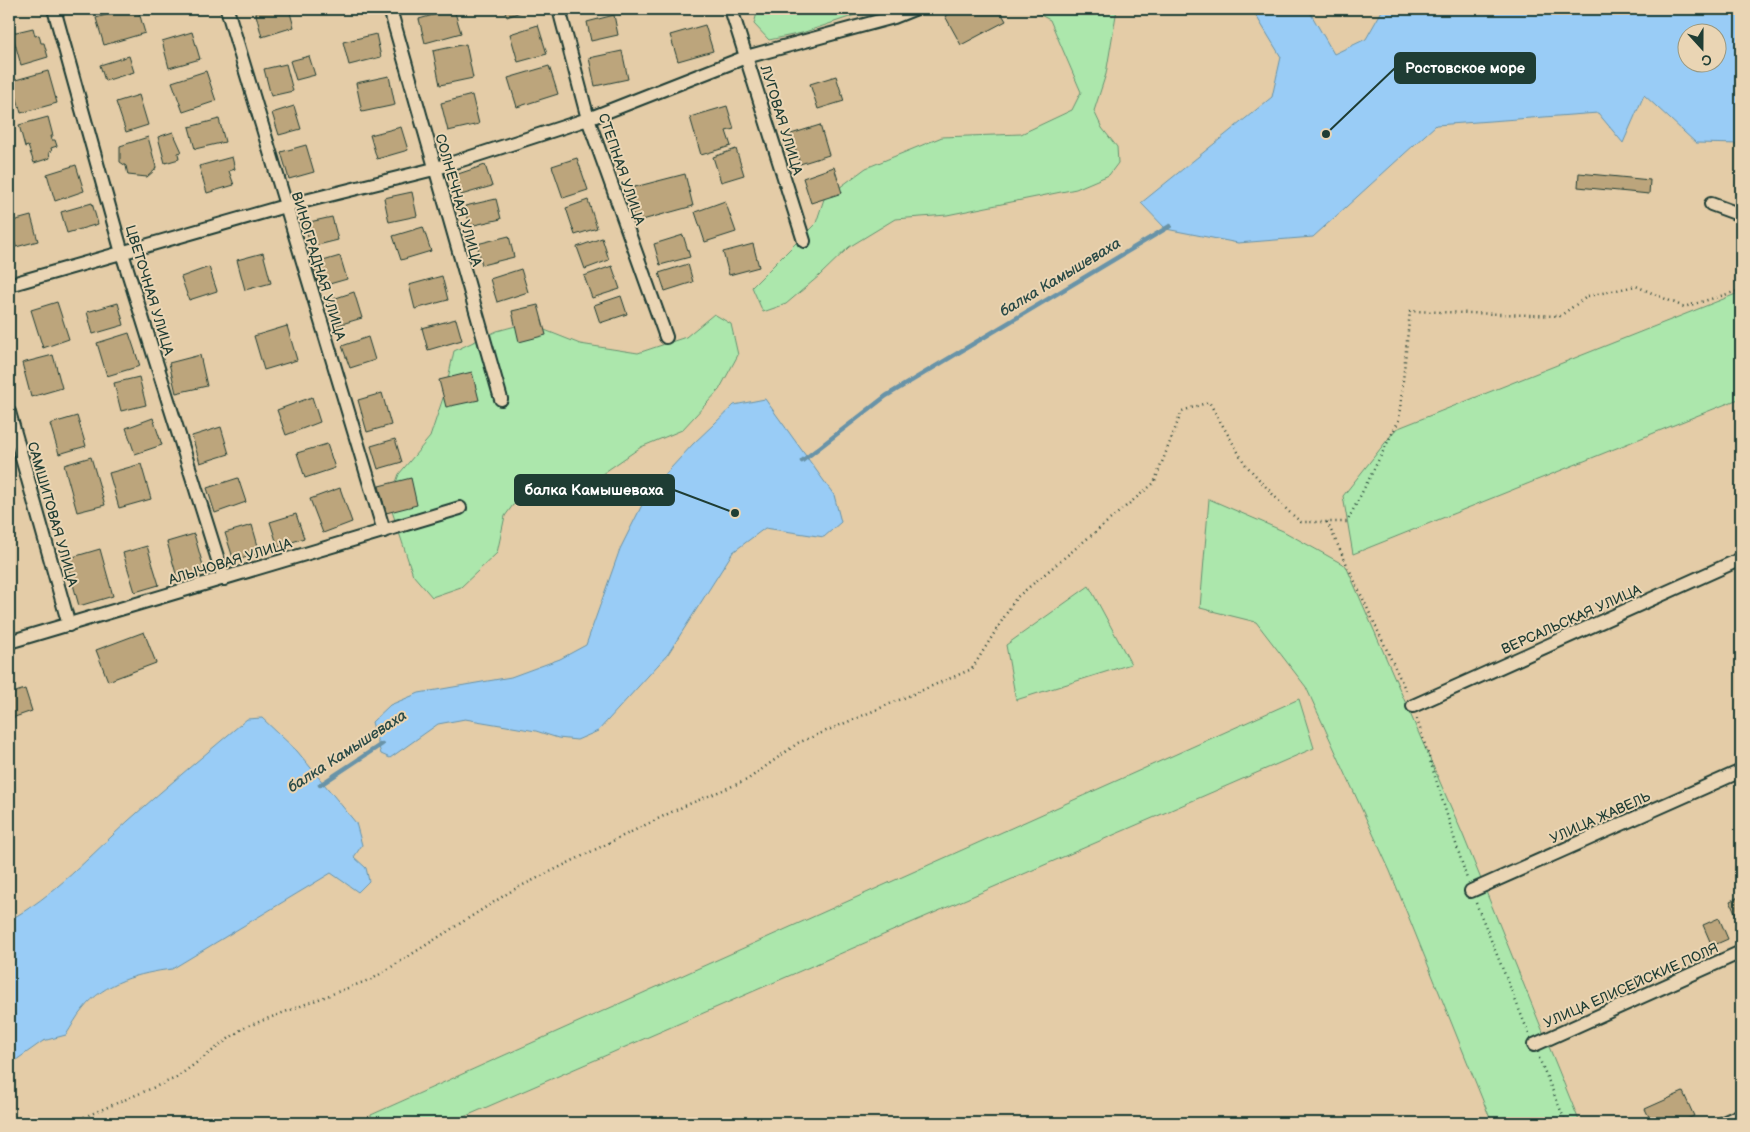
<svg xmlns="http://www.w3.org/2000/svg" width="1750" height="1132" font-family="'Balsamiq Sans',sans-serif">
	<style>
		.green { fill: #ace7ac; stroke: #669270 }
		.water { fill: #99ccf6; stroke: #6893a8; fill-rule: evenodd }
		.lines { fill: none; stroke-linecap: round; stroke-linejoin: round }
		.stream { stroke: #6893a8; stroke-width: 4.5 }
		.building { fill: #bca57c; stroke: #1f3d34 }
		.minor-casing { stroke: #1f3d34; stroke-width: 16 }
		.path { stroke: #1f3d34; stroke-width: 2.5; stroke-dasharray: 1 4; stroke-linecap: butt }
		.minor { stroke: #ead5b4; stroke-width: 12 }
		.labels { text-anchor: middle; stroke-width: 4; stroke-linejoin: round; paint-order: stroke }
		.street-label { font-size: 14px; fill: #1f3d34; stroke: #ead5b4 }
		.water-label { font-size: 15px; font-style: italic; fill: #2b4b47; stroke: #ead5b4 }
		.leader { fill: none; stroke: #1f3d34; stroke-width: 2 }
		.callout-dot { fill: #1f3d34; stroke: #ead5b4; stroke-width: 2 }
		.callout { fill: #1f3d34; stroke: #1f3d34; stroke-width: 2 }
		.callout-label { font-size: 15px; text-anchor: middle; font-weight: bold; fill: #fff }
	</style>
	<rect width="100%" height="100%" fill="#e4cca7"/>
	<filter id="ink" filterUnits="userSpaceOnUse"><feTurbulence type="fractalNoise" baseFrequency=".02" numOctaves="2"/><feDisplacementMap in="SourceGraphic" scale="10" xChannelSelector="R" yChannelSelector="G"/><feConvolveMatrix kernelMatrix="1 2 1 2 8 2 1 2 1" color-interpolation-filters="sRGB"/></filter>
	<g filter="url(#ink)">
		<!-- green -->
		<path class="green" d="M 758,9 L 873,9 L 802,33 L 769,40 L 754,24 Z
			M 1029,9 L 1117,9 L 1106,74 L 1094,111 L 1102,128 L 1117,147 L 1118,163 L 1109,175 L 1076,189 L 947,215 L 895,219 L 849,247 L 819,276 L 786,304 L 763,312 L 752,287 L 816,223 L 824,199 L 866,168 L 942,137 L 1021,134 L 1072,110 L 1081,92 L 1050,20 Z
			M 1741,292 L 1741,398 L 1353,554 L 1343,496 L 1396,429 Z
			M 714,314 L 731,324 L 738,355 L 719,390 L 682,430 L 641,447 L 576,492 L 531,494 L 513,505 L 505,516 L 497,553 L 461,587 L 432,597 L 413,575 L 389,502 L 399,474 L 430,437 L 445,392 L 454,351 L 497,331 L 527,323 L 580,344 L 638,353 L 686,337 Z
			M 1209,499 L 1283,531 L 1346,566 L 1463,835 L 1580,1123 L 1492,1123 L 1390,871 L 1306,687 L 1256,622 L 1200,608 Z
			M 1089,586 L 1131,664 L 1016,700 L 1006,645 Z
			M 1299,699 L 1314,748 L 450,1123 L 370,1123 L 371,1115 Z"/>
		<!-- water -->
		<path class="water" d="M 1252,9 L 1308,9 L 1334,54 L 1366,39 L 1383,9 L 1741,9 L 1741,144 L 1696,143 L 1644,95 L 1623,143 L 1598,113 L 1436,125 L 1313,237 L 1238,243 L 1166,229 L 1141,203 L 1272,97 L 1281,57 ZM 1688,32 L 1718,32 L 1718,62 L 1688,62 Z
			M 765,399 L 834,495 L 841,522 L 824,537 L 765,528 L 733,552 L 668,654 L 598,731 L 577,740 L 558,738 L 536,731 L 465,719 L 438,724 L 390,758 L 381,754 L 372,722 L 390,705 L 419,693 L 511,677 L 560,659 L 586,645 L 620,549 L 648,493 L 693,444 L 734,405 Z
			M 262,718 L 297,751 L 356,823 L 362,845 L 354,857 L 366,868 L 369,881 L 358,892 L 331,873 L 172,969 C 140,973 104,982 83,1009 C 76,1017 72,1026 66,1035 L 43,1041 L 9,1065 L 9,920 C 52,898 92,854 128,821 C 167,786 207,753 247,719 Z"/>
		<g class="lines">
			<!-- stream -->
			<path class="stream" d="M 802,461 L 886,396 L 1170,226
				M 320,785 L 382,744"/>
		</g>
		<!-- building -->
		<path class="building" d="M 125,9 L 138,9 L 145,33 L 104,45 L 96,18 Z
			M 262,9 L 289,9 L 294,27 L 262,37 L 255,11 Z
			M 454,9 L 461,33 L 425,43 L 419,19 Z
			M 504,9 L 528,9 L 507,17 Z
			M 958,9 L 999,9 L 1006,21 L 961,45 L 945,16 Z
			M 614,15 L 618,35 L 591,41 L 587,22 Z
			M 538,25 L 547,54 L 518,62 L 510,34 Z
			M 705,25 L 713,51 L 678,61 L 670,35 Z
			M 33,28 L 35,36 L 39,35 L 41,43 L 44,43 L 48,57 L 21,65 L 12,33 Z
			M 192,32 L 200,59 L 169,68 L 162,41 Z
			M 376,34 L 381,57 L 349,65 L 343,42 Z
			M 466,44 L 473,78 L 440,85 L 433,51 Z
			M 622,51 L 628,79 L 595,86 L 589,58 Z
			M 129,56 L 134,72 L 105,81 L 100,65 Z
			M 309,56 L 315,75 L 296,80 L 290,61 Z
			M 286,64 L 293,91 L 271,96 L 264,69 Z
			M 549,66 L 558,94 L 517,107 L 508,78 Z
			M 48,71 L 57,103 L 21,113 L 12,81 Z
			M 206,71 L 216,101 L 183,112 L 172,82 Z
			M 389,76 L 395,105 L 362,112 L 356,83 Z
			M 836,76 L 844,101 L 818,109 L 810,84 Z
			M 139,95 L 148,125 L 126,132 L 116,102 Z
			M 472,95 L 479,124 L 448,131 L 441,103 Z
			M 294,106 L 301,129 L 279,135 L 272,113 Z
			M 727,106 L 734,129 L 726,131 L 731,146 L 701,155 L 690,117 Z
			M 48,117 L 53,136 L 51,136 L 52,140 L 55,140 L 57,146 L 51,148 L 52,151 L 49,152 L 50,158 L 34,163 L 28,146 L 25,147 L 19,125 Z
			M 219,119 L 225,142 L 195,149 L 189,127 Z
			M 820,125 L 829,155 L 800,164 L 791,134 Z
			M 401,127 L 408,150 L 377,159 L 370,135 Z
			M 173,132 L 182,152 L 178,153 L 179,159 L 165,163 L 158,137 Z
			M 148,137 L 156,167 L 155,170 L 147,177 L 128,175 L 126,166 L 120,162 L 120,146 Z
			M 306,145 L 314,172 L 289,179 L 281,152 Z
			M 736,149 L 744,175 L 721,182 L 713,157 Z
			M 232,157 L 235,169 L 229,171 L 234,185 L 207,193 L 199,166 Z
			M 577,158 L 588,190 L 563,198 L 552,166 Z
			M 76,165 L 84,191 L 55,201 L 47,174 Z
			M 485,165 L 492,186 L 461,195 L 455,175 Z
			M 834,167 L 842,193 L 811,203 L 803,178 Z
			M 1579,173 L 1650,180 L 1649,194 L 1578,187 Z
			M 685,174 L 693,206 L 635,222 L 627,189 Z
			M 412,192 L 417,216 L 389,222 L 384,198 Z
			M 496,199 L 501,219 L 470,226 L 465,206 Z
			M 588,200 L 597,228 L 575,235 L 566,208 Z
			M 725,201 L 736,232 L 705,242 L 695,212 Z
			M 92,203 L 98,224 L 67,233 L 61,212 Z
			M 31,216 L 38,241 L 16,247 L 9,222 Z
			M 332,217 L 338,240 L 310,247 L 305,223 Z
			M 423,227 L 431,251 L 401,260 L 393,236 Z
			M 683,235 L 690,257 L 660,265 L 654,244 Z
			M 509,236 L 514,257 L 482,265 L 477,244 Z
			M 602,238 L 609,260 L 585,269 L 577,247 Z
			M 753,244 L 759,267 L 729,275 L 723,252 Z
			M 263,253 L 271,283 L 245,290 L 237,260 Z
			M 340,256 L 347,279 L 319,287 L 313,264 Z
			M 688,264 L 693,282 L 665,291 L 659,273 Z
			M 612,266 L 620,289 L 592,298 L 584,276 Z
			M 209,267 L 217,291 L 189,300 L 181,277 Z
			M 521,269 L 528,292 L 497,302 L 490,279 Z
			M 442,276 L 448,300 L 415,309 L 409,285 Z
			M 354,292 L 362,318 L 335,326 L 327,301 Z
			M 621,296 L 627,314 L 600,323 L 594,305 Z
			M 57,302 L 69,339 L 43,348 L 31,310 Z
			M 118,303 L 124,325 L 93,334 L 87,312 Z
			M 538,305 L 546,335 L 519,342 L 512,311 Z
			M 456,319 L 462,340 L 428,350 L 422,328 Z
			M 287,326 L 297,360 L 264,370 L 254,336 Z
			M 129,333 L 140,366 L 107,376 L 97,343 Z
			M 368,337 L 375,360 L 350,368 L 342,346 Z
			M 53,355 L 62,388 L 31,397 L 22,363 Z
			M 200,355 L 207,386 L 176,393 L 169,363 Z
			M 472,372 L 479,400 L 446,407 L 439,380 Z
			M 139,377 L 146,405 L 121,411 L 114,383 Z
			M 382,393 L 391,425 L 367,432 L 358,400 Z
			M 312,397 L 320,422 L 286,435 L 277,410 Z
			M 77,416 L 86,446 L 59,454 L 50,424 Z
			M 153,418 L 162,445 L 135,454 L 126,428 Z
			M 221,427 L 229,454 L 200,463 L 192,436 Z
			M 395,439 L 402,462 L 378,469 L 371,446 Z
			M 327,444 L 335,468 L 305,478 L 297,453 Z
			M 91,457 L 105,505 L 77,512 L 64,465 Z
			M 141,464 L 151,499 L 119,508 L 109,473 Z
			M 238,478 L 246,502 L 215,513 L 207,488 Z
			M 411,478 L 417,505 L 386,513 L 379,486 Z
			M 340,488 L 352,522 L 323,533 L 310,499 Z
			M 296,514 L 304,538 L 278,547 L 270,522 Z
			M 252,525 L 260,553 L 234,561 L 225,533 Z
			M 194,534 L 206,576 L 179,584 L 167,542 Z
			M 147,546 L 159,585 L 135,592 L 123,553 Z
			M 100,549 L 113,596 L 79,606 L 66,559 Z
			M 144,632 L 156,663 L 108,681 L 96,650 Z
			M 25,689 L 32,711 L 9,719 L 9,694 Z
			M 1741,896 L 1741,926 L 1730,901 Z
			M 1719,918 L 1728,939 L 1712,946 L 1703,925 Z
			M 1683,1092 L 1694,1116 L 1678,1123 L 1652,1123 L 1645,1109 Z"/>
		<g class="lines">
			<!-- minor casing -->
			<g class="minor-casing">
				<path id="minor" d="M 54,9 L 122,253 L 224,579
					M 227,9 L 384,531
					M 390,9 L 501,399
					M 559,9 L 588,119 L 666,337
					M 731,9 L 804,241
					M 1711,204 L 1741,215
					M 9,285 L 285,206 L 434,169 L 588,119 L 746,57 L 894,17 L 914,9
					M 9,412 L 69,625
					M 9,642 L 460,508
					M 1413,706 L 1741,559
					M 1471,891 L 1741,771
					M 1534,1045 L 1741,952
					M 1723,1123 L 1741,1115"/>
			</g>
			<!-- path -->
			<path class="path" d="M 1327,522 L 1407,693
				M 1417,719 L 1467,879
				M 1476,903 L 1529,1034
				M 1539,1058 L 1566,1123
				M 70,1123 L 176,1078 L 243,1028 L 374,978 L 513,890 L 682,807 L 747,780 L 798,743 L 972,669 L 1016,598 L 1154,483 L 1182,411 L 1209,402 L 1245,464 L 1288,511 L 1301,522 L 1347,522 L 1399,420 L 1410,311 L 1560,316 L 1588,296 L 1636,286 L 1684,307 L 1741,290"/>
			<!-- minor -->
			<use href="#minor" class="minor"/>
		</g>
	</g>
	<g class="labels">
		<!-- street labels -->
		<g class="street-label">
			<text transform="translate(782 120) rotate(73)" y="5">ЛУГОВАЯ УЛИЦА</text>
			<text transform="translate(622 169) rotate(71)" y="5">СТЕПНАЯ УЛИЦА</text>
			<text transform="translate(459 200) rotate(74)" y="5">СОЛНЕЧНАЯ УЛИЦА</text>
			<text transform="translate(319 266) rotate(73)" y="5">ВИНОГРАДНАЯ УЛИЦА</text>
			<text transform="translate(150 290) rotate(73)" y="5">ЦВЕТОЧНАЯ УЛИЦА</text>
			<text transform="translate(53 514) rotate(74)" y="5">САМШИТОВАЯ УЛИЦА</text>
			<text transform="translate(230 561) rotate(-17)" y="5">АЛЫЧОВАЯ УЛИЦА</text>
			<text transform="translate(1571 619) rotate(-24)" y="5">ВЕРСАЛЬСКАЯ УЛИЦА</text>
			<text transform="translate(1600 817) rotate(-24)" y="5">УЛИЦА ЖАВЕЛЬ</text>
			<text transform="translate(1631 985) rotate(-24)" y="5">УЛИЦА ЕЛИСЕЙСКИЕ ПОЛЯ</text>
		</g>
		<!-- water labels -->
		<g class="water-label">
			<text transform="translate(1060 277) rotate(-31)" y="5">балка Камышеваха</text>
			<text transform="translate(347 751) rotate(-33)" y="5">балка Камышеваха</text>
		</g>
	</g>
	<!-- callouts -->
	<path class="leader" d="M1326 134L1395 68M735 513L674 490"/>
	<g class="callout-dot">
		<circle cx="1326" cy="134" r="5"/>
		<circle cx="735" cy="513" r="5"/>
	</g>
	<g class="callout">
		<rect x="1395" y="53" width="140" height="30" rx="5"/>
		<rect x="515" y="475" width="159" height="30" rx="5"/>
	</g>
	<g class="callout-label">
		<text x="1465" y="73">Ростовское море</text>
		<text x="594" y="495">балка Камышеваха</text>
	</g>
	<!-- margin -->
	<rect width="1750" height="1132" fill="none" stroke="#ead5b4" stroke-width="30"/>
	<rect x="15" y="15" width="1720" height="1102" fill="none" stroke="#1f3d34" stroke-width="2" filter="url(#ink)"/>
	<!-- north arrow -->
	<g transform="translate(1702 48) rotate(159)"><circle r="24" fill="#ead5b4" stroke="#999881"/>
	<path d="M0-4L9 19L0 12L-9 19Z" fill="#1f3d34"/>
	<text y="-8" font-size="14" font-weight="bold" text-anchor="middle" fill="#1f3d34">С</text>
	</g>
</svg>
